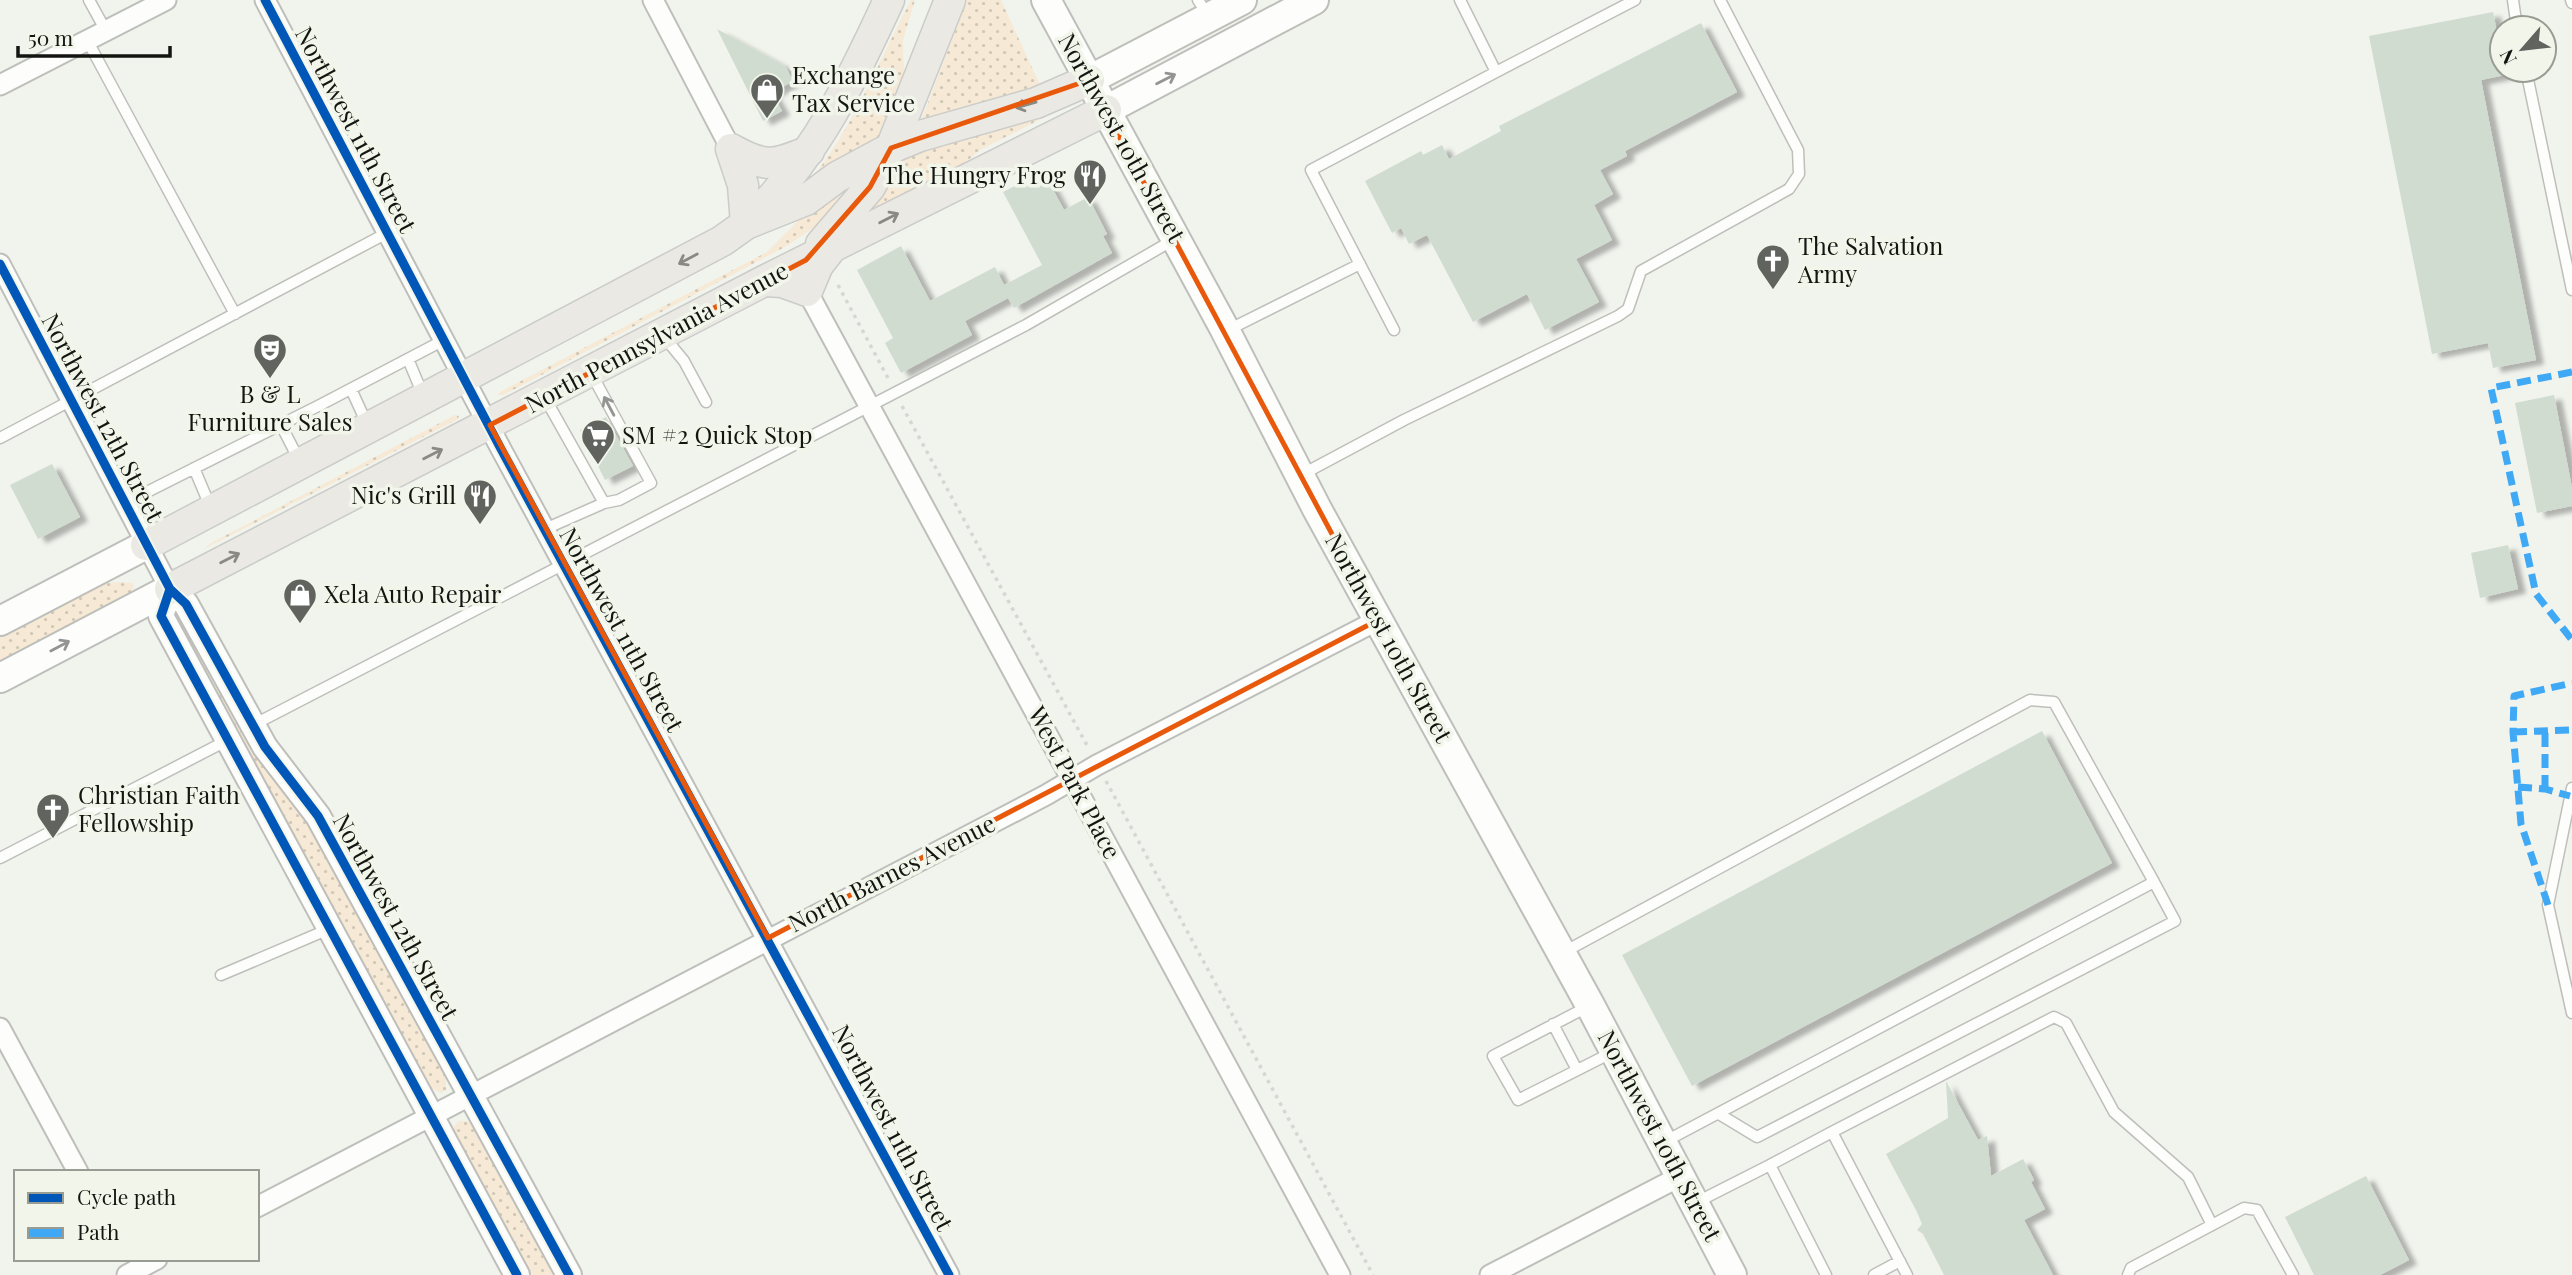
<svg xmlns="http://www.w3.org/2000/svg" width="2572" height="1275" font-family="'Playfair Display',serif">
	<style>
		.grass { fill: url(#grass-dots) }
		.building { fill: #d1dcd0; filter: url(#shadow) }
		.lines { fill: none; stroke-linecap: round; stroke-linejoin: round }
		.service-casing { stroke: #bebfba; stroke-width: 13 }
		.minor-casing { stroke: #bebfba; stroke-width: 23 }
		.tertiary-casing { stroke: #bebfba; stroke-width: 28 }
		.secondary-casing { stroke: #bebfba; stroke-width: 32 }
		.primary-casing { stroke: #cbccc9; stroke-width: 33 }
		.path { stroke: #d6d6d4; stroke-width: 3.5; stroke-dasharray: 3.5 5; stroke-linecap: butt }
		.service { stroke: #fdfdfc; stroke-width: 10 }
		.minor { stroke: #fdfdfc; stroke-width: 19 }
		.tertiary { stroke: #fdfdfc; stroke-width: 24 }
		.secondary { stroke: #fdfdfc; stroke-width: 28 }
		.primary { stroke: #eae9e3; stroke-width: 30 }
		.quiet { stroke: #3fa9f5; stroke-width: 7; stroke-dasharray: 14 7; stroke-linecap: butt }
		.cycleway-casing { stroke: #f2f6ea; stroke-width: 13 }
		.cycleway { stroke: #0057b8; stroke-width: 9 }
		.oneway { stroke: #949592 }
		.oneway2 { stroke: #898a84 }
		.marked { fill: none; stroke: #e8590c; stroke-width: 5; stroke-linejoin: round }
		.labels { text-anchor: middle; stroke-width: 7; stroke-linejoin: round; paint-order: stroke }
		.poi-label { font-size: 24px; fill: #131511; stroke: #f2f6ea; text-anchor: start }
		.street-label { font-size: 24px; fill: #131511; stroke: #f2f6ea }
	</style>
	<defs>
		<pattern id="grass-dots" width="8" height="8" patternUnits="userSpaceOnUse" patternTransform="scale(1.75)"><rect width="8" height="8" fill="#f6e9d5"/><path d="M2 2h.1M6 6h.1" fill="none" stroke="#d2c7b6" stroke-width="1.8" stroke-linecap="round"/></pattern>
		<filter id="shadow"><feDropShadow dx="8" dy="4.5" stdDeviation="2" flood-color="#0004"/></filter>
	</defs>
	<rect width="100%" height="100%" fill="#f1f3ed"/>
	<!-- grass -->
	<path class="grass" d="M 911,0 L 915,0 L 903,40 L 904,78 L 883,137 L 804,188 C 852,132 877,64 911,0 Z
		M 967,0 L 1001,0 L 1040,85 L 920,124 Z
		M 1054,109 L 1055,112 L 980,150 L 952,174 L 866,215 L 900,156 Z
		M 860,178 C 835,211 819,226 783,248 L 503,395 L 498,395 L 500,392 L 767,252 L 807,212 Z
		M 455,415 L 459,416 L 458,419 L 202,550 L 213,542 Z
		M 120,582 L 132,583 L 134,587 L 127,597 L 0,667 L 0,634 L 99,584 Z
		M 180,612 L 309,825 L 446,1078 L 446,1090 L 441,1093 L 431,1088 L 183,632 Z
		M 459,1121 L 467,1121 L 472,1124 L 553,1275 L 532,1275 L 454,1133 L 454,1127 Z"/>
	<!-- building -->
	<path class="building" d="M 2493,12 L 2502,58 L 2502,70 L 2504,70 L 2505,75 L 2481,80 L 2536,360 L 2493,368 L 2488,343 L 2432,354 L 2369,36 Z
		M 1701,23 L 1737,92 L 1625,151 L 1627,156 L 1600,170 L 1613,194 L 1594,205 L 1612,240 L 1576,259 L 1599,302 L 1545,330 L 1527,294 L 1473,322 L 1427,235 L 1409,244 L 1401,228 L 1392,233 L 1365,181 L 1421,151 L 1423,155 L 1442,145 L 1449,159 L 1501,131 L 1499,126 Z
		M 717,29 L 785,66 L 793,81 L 772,93 L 782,111 L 763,121 Z
		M 1043,171 L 1064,210 L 1088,197 L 1107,234 L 1103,236 L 1112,253 L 1014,308 L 1008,298 L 965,321 L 972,335 L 901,373 L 885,343 L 893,338 L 857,270 L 901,246 L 930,301 L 995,267 L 1004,285 L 1042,265 L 1003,192 Z
		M 2554,395 L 2572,488 L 2572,506 L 2537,513 L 2515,403 Z
		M 606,417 L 633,466 L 605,480 L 580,430 Z
		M 52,464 L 80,517 L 38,539 L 10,485 Z
		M 2508,545 L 2518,589 L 2480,598 L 2471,553 Z
		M 2042,731 L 2112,863 L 1692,1086 L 1622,955 Z
		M 1946,1081 L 1978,1140 L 1987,1136 L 1991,1176 L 2023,1159 L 2034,1180 L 2031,1182 L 2045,1209 L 2024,1220 L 2053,1275 L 1944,1275 L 1923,1234 L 1917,1230 L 1922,1224 L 1917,1212 L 1886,1154 L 1948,1118 Z
		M 2366,1176 L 2409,1260 L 2380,1275 L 2314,1275 L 2285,1217 Z"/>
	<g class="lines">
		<!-- service casing -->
		<g class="service-casing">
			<path id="service" d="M 89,0 L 106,31
				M 1198,0 L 1209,17
				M 2513,0 L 2517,28
				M 2571,0 L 2572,3
				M 87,40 L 235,314
				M 2526,70 L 2572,290
				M 1496,72 L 1635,0
				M 1394,330 L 1311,170 L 1496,72 L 1460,0
				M 1226,331 L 1360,264
				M 665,338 L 684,361 L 706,402
				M 408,359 L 423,395
				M 592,375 L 651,483 L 619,500 L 604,503
				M 351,389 L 367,424
				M 281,425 L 299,460
				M 0,438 L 387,233
				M 194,468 L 210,506
				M 1303,474 L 1404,420 L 1618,316 L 1628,309 L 1641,271 L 1789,189 L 1799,174 L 1798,150 L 1720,0
				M 125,503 L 320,405 L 444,340
				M 545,529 L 604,503 L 545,398
				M 253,725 L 1026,325 L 1175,239
				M 2572,788 L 2548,905 L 2572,1013
				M 0,858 L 226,741
				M 1564,952 L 2030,700 L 2054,702 L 2154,882
				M 221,975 L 329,929
				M 1589,1006 L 1493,1056 L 1518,1100 L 1613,1052
				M 1553,1024 L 1577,1070
				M 1832,1132 L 2054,1017 L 2066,1023 L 2114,1112 L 2188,1177 L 2212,1225
				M 1664,1142 L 2154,882 L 2175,921 L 1757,1137 L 1719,1114
				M 1770,1165 L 1832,1132 L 1907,1275
				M 1697,1202 L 1770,1165 L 1826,1275
				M 1874,1275 L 1900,1261
				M 2128,1275 L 2131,1268 L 2244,1208 L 2257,1210 L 2293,1275"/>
		</g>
		<!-- minor casing -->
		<g class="minor-casing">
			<path id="minor" d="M 265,0 L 501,449 L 949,1275
				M 653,0 L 731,149
				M 0,85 L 166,0
				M 0,264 L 170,589
				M 807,291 L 1340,1275
				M 0,1028 L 78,1172
				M 257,1207 L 1046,795 L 1097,765 L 1378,620
				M 127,1275 L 157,1259
				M 1490,1275 L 1679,1177"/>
		</g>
		<!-- tertiary casing -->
		<g class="tertiary-casing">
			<path id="tertiary" d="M 517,1275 L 161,616 L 170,589 L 186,604 L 265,747 L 318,816 L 569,1275"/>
		</g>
		<!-- secondary casing -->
		<g class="secondary-casing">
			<path id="secondary" d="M 1046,0 L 1223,326 L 1317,509 L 1590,1005 L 1732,1275
				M 1089,80 L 1242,0
				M 1106,110 L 1314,0
				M 0,621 L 146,545
				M 0,678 L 170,589"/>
		</g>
		<!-- primary casing -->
		<g class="primary-casing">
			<path id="primary" d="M 731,149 C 765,168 774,166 809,151
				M 731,149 L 743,185 L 746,224
				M 754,217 C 818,151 851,82 889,0
				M 821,244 L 870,187 L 891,148 L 950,0
				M 764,281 L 782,282 L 807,291 L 818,265 L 832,247
				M 146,545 L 722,241 L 746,224 L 806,200 L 837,177 L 891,148 L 920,136 L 1036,103 L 1089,80
				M 170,589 L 764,281 L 1106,110"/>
		</g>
		<!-- path -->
		<path class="path" d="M 838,285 L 889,380
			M 902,406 L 1089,749
			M 1106,781 L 1373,1275"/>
		<!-- service -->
		<use href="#service" class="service"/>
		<!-- minor -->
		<use href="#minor" class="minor"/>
		<!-- tertiary -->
		<use href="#tertiary" class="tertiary"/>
		<!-- secondary -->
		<use href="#secondary" class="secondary"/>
		<!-- primary -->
		<use href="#primary" class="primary"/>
		<!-- quiet -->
		<path class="quiet" d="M 2572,372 L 2491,388 L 2536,594 L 2572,640
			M 2513,732 L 2572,730
			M 2518,787 L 2545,789 L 2570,796
			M 2545,789 L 2545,730
			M 2548,905 L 2521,824 L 2513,732 L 2514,696 L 2572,683"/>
		<!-- cycleway casing -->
		<g class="cycleway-casing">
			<path id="cycleway" d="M 265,0 L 501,449 L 949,1275
				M 0,264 L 170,589 L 186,604 L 265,747 L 318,816 L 569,1275
				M 170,589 L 161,616 L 517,1275"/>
		</g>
		<!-- cycleway -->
		<use href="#cycleway" class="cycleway"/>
	</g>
	<!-- one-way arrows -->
	<defs><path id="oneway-shaft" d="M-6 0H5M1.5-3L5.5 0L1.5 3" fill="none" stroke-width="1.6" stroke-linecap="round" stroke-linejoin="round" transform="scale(1.75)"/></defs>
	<g class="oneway">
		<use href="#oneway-shaft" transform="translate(1166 79) rotate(-27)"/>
		<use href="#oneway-shaft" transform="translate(609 406) rotate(-118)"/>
		<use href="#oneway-shaft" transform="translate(60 646) rotate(-28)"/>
	</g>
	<g class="oneway2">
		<use href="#oneway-shaft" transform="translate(1026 105) rotate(164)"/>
		<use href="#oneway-shaft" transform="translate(889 218) rotate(-27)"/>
		<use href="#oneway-shaft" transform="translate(688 259) rotate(152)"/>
		<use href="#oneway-shaft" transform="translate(433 454) rotate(-27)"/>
		<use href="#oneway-shaft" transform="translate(230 558) rotate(-27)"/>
	</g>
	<!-- marked area -->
	<path class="marked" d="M 1089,80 L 1378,620 L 768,938 L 490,425 L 806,260 L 870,187 L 891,148 Z"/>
	<!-- icons -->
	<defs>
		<g id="shop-pin" transform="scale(1.75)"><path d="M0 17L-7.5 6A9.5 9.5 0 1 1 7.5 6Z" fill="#61635e" stroke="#f2f6ea"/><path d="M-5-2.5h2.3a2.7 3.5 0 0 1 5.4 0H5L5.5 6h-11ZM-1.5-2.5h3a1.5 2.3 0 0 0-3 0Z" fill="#fff"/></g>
		<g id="restaurant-pin" transform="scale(1.75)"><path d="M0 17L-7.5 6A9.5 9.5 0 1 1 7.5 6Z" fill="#61635e" stroke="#f2f6ea"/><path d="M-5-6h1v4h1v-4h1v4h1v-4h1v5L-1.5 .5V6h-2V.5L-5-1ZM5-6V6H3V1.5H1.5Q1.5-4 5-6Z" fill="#fff"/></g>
		<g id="church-pin" transform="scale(1.75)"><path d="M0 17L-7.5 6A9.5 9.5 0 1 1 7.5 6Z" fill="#61635e" stroke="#f2f6ea"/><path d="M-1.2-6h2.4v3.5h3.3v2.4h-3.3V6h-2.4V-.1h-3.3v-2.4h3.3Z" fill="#fff"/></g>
		<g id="theatre-pin" transform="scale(1.75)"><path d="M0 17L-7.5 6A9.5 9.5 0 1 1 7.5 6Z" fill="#61635e" stroke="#f2f6ea"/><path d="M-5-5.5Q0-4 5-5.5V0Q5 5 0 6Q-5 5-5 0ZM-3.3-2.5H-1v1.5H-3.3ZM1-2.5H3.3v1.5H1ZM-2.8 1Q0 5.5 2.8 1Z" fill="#fff"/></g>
		<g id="supermarket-pin" transform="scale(1.75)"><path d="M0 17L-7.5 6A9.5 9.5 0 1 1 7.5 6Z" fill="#61635e" stroke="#f2f6ea"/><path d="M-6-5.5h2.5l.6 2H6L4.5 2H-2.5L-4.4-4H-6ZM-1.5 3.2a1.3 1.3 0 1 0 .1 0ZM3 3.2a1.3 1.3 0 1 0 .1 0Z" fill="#fff"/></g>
	</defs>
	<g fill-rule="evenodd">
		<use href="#shop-pin" x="767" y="90"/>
		<use href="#restaurant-pin" x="1090" y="176"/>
		<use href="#church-pin" x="1773" y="261"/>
		<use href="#theatre-pin" x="270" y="350"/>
		<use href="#supermarket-pin" x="598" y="436"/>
		<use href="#restaurant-pin" x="480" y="496"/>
		<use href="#shop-pin" x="300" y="595"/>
		<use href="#church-pin" x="53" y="810"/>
	</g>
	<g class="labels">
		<!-- poi labels -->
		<g class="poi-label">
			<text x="792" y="84">Exchange<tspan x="792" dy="28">Tax Service</tspan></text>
			<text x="1066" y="184" text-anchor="end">The Hungry Frog</text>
			<text x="1798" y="255">The Salvation<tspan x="1798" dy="28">Army</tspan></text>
			<text x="270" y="403" text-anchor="middle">B &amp; L<tspan x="270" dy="28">Furniture Sales</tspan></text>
			<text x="622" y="444">SM #2 Quick Stop</text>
			<text x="456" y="504" text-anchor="end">Nic's Grill</text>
			<text x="324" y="603">Xela Auto Repair</text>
			<text x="78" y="804">Christian Faith<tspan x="78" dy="28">Fellowship</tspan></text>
		</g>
		<!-- street labels -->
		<g class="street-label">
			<text transform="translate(355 130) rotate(62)" y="8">Northwest 11th Street</text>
			<text transform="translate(1121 138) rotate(61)" y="8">Northwest 10th Street</text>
			<text transform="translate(657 338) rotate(-28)" y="8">North Pennsylvania Avenue</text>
			<text transform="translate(102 418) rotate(62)" y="8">Northwest 12th Street</text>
			<text transform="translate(621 630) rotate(61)" y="8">Northwest 11th Street</text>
			<text transform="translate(1388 638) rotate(61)" y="8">Northwest 10th Street</text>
			<text transform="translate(1074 783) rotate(62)" y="8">West Park Place</text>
			<text transform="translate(892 874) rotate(-27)" y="8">North Barnes Avenue</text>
			<text transform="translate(395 917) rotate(61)" y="8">Northwest 12th Street</text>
			<text transform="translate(892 1128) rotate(62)" y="8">Northwest 11th Street</text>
			<text transform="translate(1659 1136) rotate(62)" y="8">Northwest 10th Street</text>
		</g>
	</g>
	<!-- legend -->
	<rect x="14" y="1170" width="245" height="91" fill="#f2f6ea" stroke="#999c93" stroke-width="2"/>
	<rect x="28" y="1193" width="35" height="10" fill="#0057b8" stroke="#999c93" stroke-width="2"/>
	<text x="77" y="1205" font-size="21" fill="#131511">Cycle path</text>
	<rect x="28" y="1228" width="35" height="10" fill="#3fa9f5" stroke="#999c93" stroke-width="2"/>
	<text x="77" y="1240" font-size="21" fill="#131511">Path</text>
	<!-- north arrow -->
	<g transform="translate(2523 49) rotate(242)"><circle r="33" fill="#f2f6ea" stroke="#999c93" stroke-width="2"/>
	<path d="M0-5L12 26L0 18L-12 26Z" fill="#61635e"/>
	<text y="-10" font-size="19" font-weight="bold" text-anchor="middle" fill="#131511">N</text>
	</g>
	<!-- scale -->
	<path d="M18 46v10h152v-10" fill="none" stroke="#131511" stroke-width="3.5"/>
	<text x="28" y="46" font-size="21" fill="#131511" stroke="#f2f6ea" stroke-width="5" paint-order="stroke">50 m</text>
</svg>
